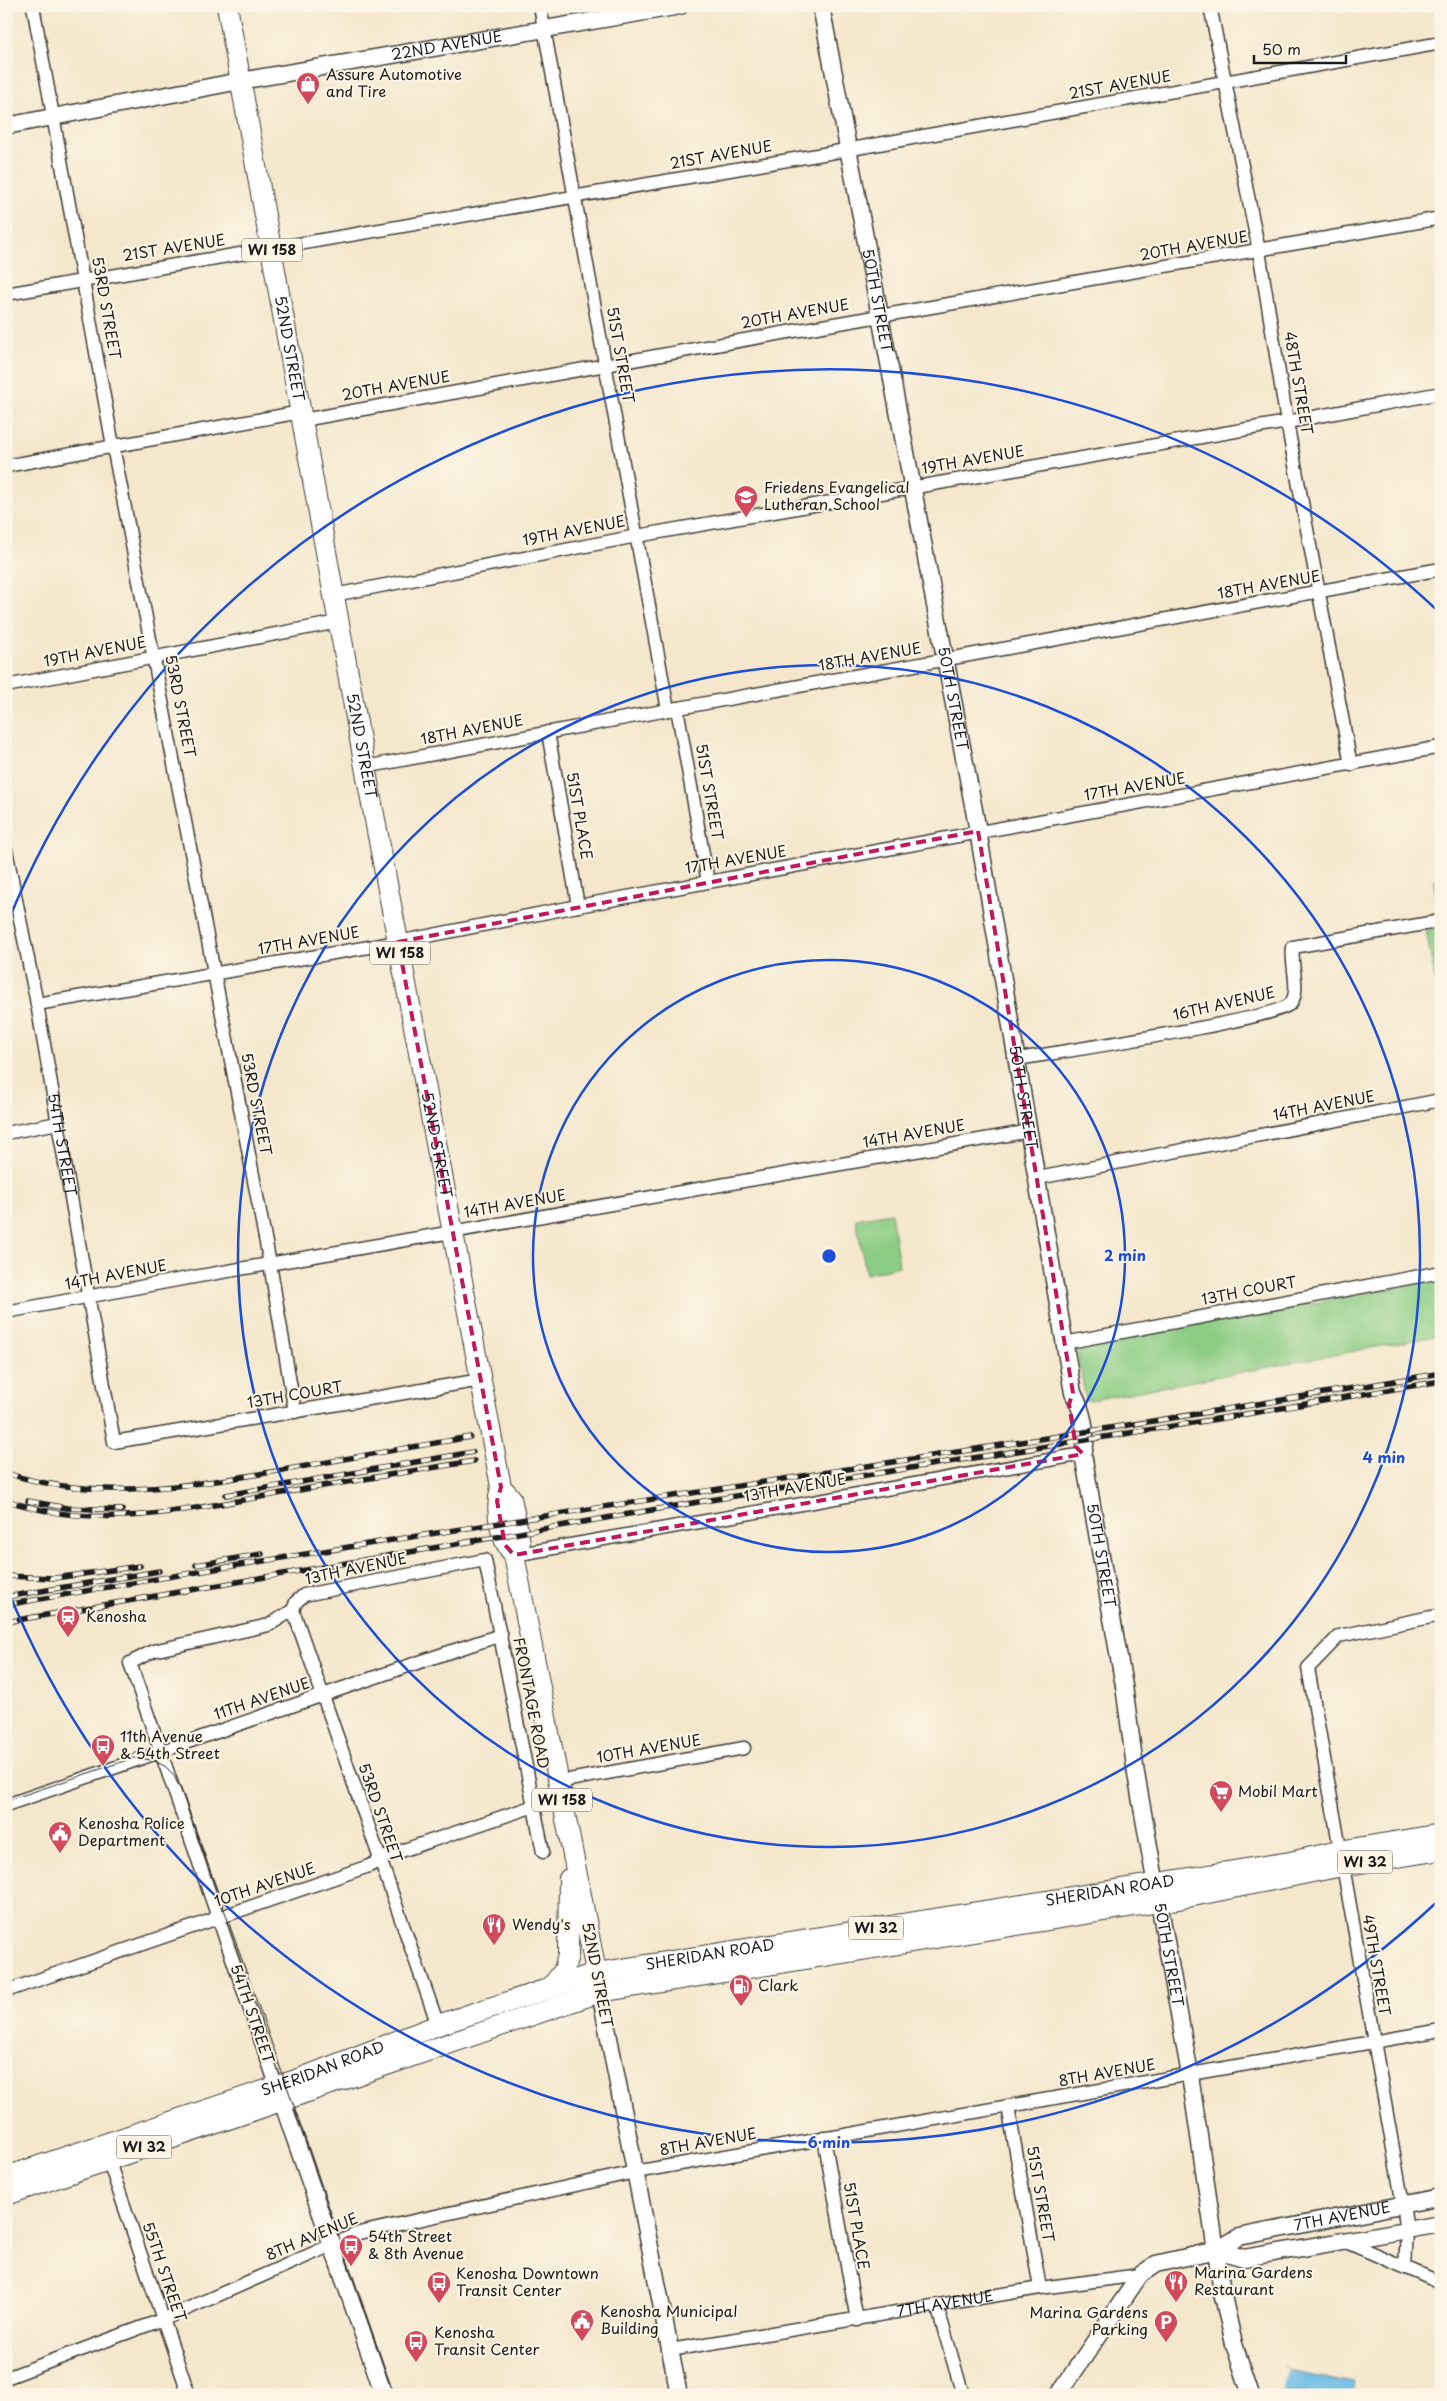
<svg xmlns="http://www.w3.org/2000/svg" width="1447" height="2401" font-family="'Playpen Sans',sans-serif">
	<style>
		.green { fill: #8bcd84; stroke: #547450 }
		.water { fill: #68bae3; stroke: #426b80 }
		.pier { fill: #f4e7cc }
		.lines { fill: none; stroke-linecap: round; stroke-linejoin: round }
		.minor-casing { stroke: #3c3a36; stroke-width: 15 }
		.tertiary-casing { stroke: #3c3a36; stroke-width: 19 }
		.primary-casing { stroke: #3c3a36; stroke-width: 22 }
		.minor { stroke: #fff; stroke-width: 12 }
		.tertiary { stroke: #fff; stroke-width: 16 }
		.primary { stroke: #fff; stroke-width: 20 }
		.tram { stroke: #1c1c1c; stroke-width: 1 }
		.rail-casing { stroke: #1c1c1c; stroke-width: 5.5 }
		.rail { stroke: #fcf5e5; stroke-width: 4; stroke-dasharray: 11; stroke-linecap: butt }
		.marked { fill: none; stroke: #c2185b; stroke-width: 4; stroke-dasharray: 10 6; stroke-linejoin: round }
		.ring { fill: none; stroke: #1d4ed8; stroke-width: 2.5 }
		.labels { text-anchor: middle; stroke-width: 4; stroke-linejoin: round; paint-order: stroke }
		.shield { fill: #fcf5e5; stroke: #5f5d58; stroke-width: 1 }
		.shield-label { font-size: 14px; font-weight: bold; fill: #1c1c1c }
		.street-label { font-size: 15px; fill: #1c1c1c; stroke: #fcf5e5 }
		.poi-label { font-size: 15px; fill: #1c1c1c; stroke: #fcf5e5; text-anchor: start }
		.centre { fill: #1d4ed8; stroke: #fcf5e5; stroke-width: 2.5 }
		.ring-label { font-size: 15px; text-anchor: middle; font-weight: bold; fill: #1d4ed8; stroke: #fcf5e5; stroke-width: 4; stroke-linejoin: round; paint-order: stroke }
	</style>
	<rect width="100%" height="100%" fill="#fcf5e5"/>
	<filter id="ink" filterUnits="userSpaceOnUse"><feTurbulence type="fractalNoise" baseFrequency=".02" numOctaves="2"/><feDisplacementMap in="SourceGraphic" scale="10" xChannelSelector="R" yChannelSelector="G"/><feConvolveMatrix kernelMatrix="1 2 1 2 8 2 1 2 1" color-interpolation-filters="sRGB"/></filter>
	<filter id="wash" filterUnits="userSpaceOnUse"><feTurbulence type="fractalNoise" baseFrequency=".0096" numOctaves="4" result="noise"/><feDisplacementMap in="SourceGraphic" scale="20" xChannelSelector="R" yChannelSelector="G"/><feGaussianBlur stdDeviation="1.12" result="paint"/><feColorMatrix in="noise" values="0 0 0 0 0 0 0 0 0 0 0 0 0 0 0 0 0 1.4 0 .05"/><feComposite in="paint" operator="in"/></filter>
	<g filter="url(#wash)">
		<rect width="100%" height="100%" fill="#f4e7cc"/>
		<!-- green -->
		<path class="green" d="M 1441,879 L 1441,923 L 1433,880 Z
			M 1441,927 L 1441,1014 L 1426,930 Z
			M 891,1213 L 899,1266 L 866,1274 L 856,1219 Z
			M 1441,1279 L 1441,1335 L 1086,1401 L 1078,1356 L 1084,1346 Z"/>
		<!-- water -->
		<path class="water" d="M 1283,2365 L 1288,2370 L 1354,2383 L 1352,2395 L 1276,2395 Z"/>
		<!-- pier -->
		<path class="pier" d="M 1281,2364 L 1288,2370 L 1282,2386 L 1283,2395 L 1273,2395 L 1271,2383 Z"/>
	</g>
	<g filter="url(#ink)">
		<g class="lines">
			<!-- minor casing -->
			<g class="minor-casing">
				<g id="minor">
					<path d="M 33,6 L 113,446 L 270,1264 L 295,1412"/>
					<path d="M 540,6 L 668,710"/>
					<path d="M 1210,6 L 1259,251 L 1287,422 L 1351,765"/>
					<path d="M 6,294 L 829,153 L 1441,43"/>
					<path d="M 303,420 L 788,332 L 1441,218"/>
					<path d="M 6,466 L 301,412"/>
					<path d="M 334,595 L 637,536 L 1287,422 L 1441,393"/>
					<path d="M 6,686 L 338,622"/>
					<path d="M 677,708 L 708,882"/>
					<path d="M 548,732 L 578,906"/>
					<path d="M 365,767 L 668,710 L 1441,569"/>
					<path id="s1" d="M 6,850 L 37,1004 L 114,1442 L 481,1380"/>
					<path d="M 37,1004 L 398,942 L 578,906 L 1441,747"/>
					<path d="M 1018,1059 C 1052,1053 1280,1019 1291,1003 C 1301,989 1290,963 1293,947 L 1441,921"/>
					<path d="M 6,1133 L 58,1123"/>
					<path d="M 1038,1178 L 1441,1100"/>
					<path d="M 6,1312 L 177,1280 L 1030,1131"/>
					<path d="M 1064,1343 L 1441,1272"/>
					<path d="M 514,1555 L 1083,1454"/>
					<path d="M 293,1610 L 438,2025"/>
					<path d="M 558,1782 L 744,1748"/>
					<path d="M 6,1805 C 171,1749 335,1689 501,1635"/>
					<path d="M 6,1991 L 369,1866 L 392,1854 L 534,1806"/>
					<path d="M 276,2085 L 130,1663 L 153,1651 L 269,1625 L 293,1610 L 296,1602 L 304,1595 L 485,1560 L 543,1852"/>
					<path d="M 1008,2106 L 1040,2288"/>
					<path d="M 824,2138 L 857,2320"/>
					<path d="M 108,2159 L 189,2395"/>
					<path d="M 1344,2241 L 1441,2283"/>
					<path d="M 1405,2268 L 1407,2230 L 1403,2205 L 1308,1668 L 1339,1636 L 1441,1615"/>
					<path d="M 937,2306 L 963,2395"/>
					<path id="s2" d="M 670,2350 L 1040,2288 L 1140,2275"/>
					<path d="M 6,2378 L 164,2319 L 359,2233 L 635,2172 L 1441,2030"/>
				</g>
			</g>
			<!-- tertiary casing -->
			<g class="tertiary-casing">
				<g id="tertiary">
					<path id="s3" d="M 821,6 L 978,831 L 1073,1393 C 1082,1408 1089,1437 1083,1454 L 1124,1686 L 1136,1774 L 1190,2075 L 1222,2292 L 1234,2344 L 1251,2395"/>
					<path id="s4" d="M 6,126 L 240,81 L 680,6"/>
					<path d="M 600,1992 L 679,2395"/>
					<path d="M 278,2090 L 384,2395"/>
					<path d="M 1217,2250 L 1244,2258 L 1441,2224"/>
					<path id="s5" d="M 1058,2395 L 1140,2275 L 1156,2264 L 1217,2250 L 1239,2237 L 1441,2197"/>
				</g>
			</g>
			<!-- primary casing -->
			<g class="primary-casing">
				<g id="primary">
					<path id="s6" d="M 227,6 L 365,767 L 501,1487 C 495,1508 499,1538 514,1555 L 600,1992"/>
					<path d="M 501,1487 L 511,1498 L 520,1542 L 514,1555"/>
					<path d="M 552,1986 L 564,1970 L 568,1955 L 569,1879"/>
					<path id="s7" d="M 6,2177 L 296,2080 L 438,2025 L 596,1973 L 1290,1862 L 1339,1851 L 1441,1834"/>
					<path d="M 6,2195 L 600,1992 L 1178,1899 L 1342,1866 L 1441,1850"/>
				</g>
			</g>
			<!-- minor -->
			<use href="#minor" class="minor"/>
			<!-- tertiary -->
			<use href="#tertiary" class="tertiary"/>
			<!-- primary -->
			<use href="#primary" class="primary"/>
			<!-- tram -->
			<path class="tram" d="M 6,1801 L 133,1758 L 153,1760 L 166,1767 L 173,1774 L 183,1794 L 295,2109 L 394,2395"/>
			<!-- rail casing -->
			<g class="rail-casing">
				<path id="rail" d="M 6,1473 C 100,1504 201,1484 295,1468 C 353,1457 412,1447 470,1437
					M 226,1495 L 473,1452
					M 6,1500 C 96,1532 182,1510 272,1495 C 339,1483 407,1472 474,1461
					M 28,1501 L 67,1508 L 122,1510
					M 196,1565 L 262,1554
					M 6,1576 L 55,1578 L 140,1566
					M 6,1597 L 159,1571
					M 6,1605 C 483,1520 964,1456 1441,1373
					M 6,1622 L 704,1501 L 1211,1420 L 1441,1381"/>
			</g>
			<!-- rail -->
			<use href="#rail" class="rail"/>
		</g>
	</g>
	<!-- marked area -->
	<path class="marked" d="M 978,831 L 1073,1393 L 1069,1404 L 1076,1447 L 1083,1454 L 514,1555 L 505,1545 L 497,1501 L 501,1487 L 398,942 Z"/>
	<!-- distance rings -->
	<g class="ring">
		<circle cx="829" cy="1256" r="296"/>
		<circle cx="829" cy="1256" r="591"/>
		<path d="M1440 1899A887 887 0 0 1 7 1588M7 924A887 887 0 0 1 1440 613"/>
	</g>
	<!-- icons -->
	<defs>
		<g id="shop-pin" transform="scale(1.25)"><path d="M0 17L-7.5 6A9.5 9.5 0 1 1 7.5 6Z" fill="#d1495b" stroke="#fcf5e5"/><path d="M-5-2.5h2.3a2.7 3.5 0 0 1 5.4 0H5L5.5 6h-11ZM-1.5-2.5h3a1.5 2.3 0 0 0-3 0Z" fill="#fff"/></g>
		<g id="school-pin" transform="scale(1.25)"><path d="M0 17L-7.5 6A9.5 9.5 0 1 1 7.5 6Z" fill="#d1495b" stroke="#fcf5e5"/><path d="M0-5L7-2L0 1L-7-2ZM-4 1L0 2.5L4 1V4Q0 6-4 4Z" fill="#fff"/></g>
		<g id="station-pin" transform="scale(1.25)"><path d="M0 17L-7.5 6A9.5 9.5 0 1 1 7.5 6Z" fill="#d1495b" stroke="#fcf5e5"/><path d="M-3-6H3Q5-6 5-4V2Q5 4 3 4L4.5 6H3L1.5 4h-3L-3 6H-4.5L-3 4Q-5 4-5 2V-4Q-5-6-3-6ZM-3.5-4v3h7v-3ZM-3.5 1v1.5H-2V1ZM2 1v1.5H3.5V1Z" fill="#fff"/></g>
		<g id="bus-pin" transform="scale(1.25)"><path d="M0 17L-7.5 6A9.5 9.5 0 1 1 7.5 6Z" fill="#d1495b" stroke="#fcf5e5"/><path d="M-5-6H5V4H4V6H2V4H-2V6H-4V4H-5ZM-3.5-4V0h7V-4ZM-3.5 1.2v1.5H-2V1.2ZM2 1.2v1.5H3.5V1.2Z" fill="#fff"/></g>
		<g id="supermarket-pin" transform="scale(1.25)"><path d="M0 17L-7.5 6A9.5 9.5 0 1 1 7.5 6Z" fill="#d1495b" stroke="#fcf5e5"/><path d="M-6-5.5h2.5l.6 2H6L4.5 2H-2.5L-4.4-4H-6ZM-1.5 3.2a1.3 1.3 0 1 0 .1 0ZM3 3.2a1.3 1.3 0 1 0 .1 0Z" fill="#fff"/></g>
		<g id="civic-pin" transform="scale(1.25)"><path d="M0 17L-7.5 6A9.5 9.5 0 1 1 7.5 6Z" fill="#d1495b" stroke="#fcf5e5"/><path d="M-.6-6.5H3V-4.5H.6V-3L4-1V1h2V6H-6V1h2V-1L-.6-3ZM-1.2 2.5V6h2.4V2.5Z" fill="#fff"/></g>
		<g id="restaurant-pin" transform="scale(1.25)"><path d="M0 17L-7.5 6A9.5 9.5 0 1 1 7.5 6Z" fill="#d1495b" stroke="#fcf5e5"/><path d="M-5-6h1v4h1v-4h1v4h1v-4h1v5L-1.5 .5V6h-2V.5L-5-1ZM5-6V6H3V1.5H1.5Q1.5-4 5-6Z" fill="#fff"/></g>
		<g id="fuel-pin" transform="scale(1.25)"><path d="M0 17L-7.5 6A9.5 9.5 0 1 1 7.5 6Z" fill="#d1495b" stroke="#fcf5e5"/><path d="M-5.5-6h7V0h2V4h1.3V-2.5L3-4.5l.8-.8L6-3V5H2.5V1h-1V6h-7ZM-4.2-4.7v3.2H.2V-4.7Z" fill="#fff"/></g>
		<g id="parking-pin" transform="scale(1.25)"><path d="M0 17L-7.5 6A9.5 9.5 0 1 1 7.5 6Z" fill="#d1495b" stroke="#fcf5e5"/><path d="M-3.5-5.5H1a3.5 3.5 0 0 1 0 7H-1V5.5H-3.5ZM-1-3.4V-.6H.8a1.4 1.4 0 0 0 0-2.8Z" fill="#fff"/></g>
	</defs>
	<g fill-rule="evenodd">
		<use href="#shop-pin" x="308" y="84"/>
		<use href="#school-pin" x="746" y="497"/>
		<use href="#station-pin" x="68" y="1617"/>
		<use href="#bus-pin" x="103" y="1746"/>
		<use href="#supermarket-pin" x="1221" y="1792"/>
		<use href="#civic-pin" x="60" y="1833"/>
		<use href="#restaurant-pin" x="494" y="1925"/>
		<use href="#fuel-pin" x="741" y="1986"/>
		<use href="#bus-pin" x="351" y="2246"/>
		<use href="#restaurant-pin" x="1176" y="2282"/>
		<use href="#bus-pin" x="439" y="2283"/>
		<use href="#civic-pin" x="582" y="2321"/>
		<use href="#parking-pin" x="1166" y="2322"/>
		<use href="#bus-pin" x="416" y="2342"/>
	</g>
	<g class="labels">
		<!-- shield labels -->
		<g class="shield">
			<rect x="242" y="238.5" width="60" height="23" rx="4"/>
			<rect x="370" y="941.5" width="60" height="23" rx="4"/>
			<rect x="532" y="1788.5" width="60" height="23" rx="4"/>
			<rect x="1337.5" y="1850.5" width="55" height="23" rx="4"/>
			<rect x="848.5" y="1916.5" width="55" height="23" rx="4"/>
			<rect x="116.5" y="2135.5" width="55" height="23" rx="4"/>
		</g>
		<g class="shield-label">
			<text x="272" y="255">WI 158</text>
			<text x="400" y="958">WI 158</text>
			<text x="562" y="1805">WI 158</text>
			<text x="1365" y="1867">WI 32</text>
			<text x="876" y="1933">WI 32</text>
			<text x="144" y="2152">WI 32</text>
		</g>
		<!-- street labels -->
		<g class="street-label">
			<text dy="5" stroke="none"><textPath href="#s4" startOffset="448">22ND AVENUE</textPath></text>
			<text transform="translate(1120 85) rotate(-10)" y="5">21ST AVENUE</text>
			<text transform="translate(721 155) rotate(-10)" y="5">21ST AVENUE</text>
			<text transform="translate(1194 246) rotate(-10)" y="5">20TH AVENUE</text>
			<text transform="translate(174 248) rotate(-9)" y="5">21ST AVENUE</text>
			<text dy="5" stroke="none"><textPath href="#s3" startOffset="300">50TH STREET</textPath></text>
			<text transform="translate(106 308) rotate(80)" y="5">53RD STREET</text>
			<text transform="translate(795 314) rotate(-10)" y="5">20TH AVENUE</text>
			<text dy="5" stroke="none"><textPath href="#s6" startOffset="348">52ND STREET</textPath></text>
			<text transform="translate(620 355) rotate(80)" y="5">51ST STREET</text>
			<text transform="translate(1298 383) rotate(80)" y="5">48TH STREET</text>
			<text transform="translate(396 386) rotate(-10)" y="5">20TH AVENUE</text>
			<text transform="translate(973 460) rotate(-10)" y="5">19TH AVENUE</text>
			<text transform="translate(574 531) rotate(-11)" y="5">19TH AVENUE</text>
			<text transform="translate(1269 585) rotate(-10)" y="5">18TH AVENUE</text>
			<text transform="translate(95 652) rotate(-11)" y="5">19TH AVENUE</text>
			<text transform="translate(870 657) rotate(-10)" y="5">18TH AVENUE</text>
			<text dy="5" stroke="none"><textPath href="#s3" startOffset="705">50TH STREET</textPath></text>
			<text transform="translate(180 706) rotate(79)" y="5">53RD STREET</text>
			<text transform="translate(472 730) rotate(-11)" y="5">18TH AVENUE</text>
			<text dy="5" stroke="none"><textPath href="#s6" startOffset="752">52ND STREET</textPath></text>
			<text transform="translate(1135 787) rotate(-10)" y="5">17TH AVENUE</text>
			<text transform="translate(709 792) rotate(80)" y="5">51ST STREET</text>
			<text transform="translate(579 816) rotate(80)" y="5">51ST PLACE</text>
			<text transform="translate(736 860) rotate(-10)" y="5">17TH AVENUE</text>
			<text transform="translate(309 941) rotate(-10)" y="5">17TH AVENUE</text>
			<text transform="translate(1224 1004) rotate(-13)" y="5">16TH AVENUE</text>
			<text dy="5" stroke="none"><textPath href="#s3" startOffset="1110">50TH STREET</textPath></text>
			<text transform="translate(256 1104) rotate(79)" y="5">53RD STREET</text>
			<text transform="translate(1324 1106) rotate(-11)" y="5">14TH AVENUE</text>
			<text transform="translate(914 1134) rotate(-10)" y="5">14TH AVENUE</text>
			<text dy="5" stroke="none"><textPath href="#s1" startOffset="300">54TH STREET</textPath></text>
			<text dy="5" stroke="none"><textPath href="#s6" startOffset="1158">52ND STREET</textPath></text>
			<text transform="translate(515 1204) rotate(-10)" y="5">14TH AVENUE</text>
			<text transform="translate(116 1275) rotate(-11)" y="5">14TH AVENUE</text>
			<text transform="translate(1249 1291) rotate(-11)" y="5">13TH COURT</text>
			<text transform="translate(295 1395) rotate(-10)" y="5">13TH COURT</text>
			<text transform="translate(795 1488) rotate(-10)" y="5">13TH AVENUE</text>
			<text dy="5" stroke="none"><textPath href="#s3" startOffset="1576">50TH STREET</textPath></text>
			<text transform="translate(356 1569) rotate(-12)" y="5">13TH AVENUE</text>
			<text transform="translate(262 1699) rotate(-19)" y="5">11TH AVENUE</text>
			<text transform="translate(531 1703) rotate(79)" y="5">FRONTAGE ROAD</text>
			<text transform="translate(649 1749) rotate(-10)" y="5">10TH AVENUE</text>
			<text transform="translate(380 1813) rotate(71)" y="5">53RD STREET</text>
			<text transform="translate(265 1885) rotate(-19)" y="5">10TH AVENUE</text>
			<text dy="5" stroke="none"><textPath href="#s7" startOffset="1145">SHERIDAN ROAD</textPath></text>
			<text dy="5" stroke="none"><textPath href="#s7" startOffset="740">SHERIDAN ROAD</textPath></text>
			<text dy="5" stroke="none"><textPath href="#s3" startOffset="1981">50TH STREET</textPath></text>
			<text transform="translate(1376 1965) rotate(80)" y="5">49TH STREET</text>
			<text transform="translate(597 1975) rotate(79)" y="5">52ND STREET</text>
			<text transform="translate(252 2014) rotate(71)" y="5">54TH STREET</text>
			<text dy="5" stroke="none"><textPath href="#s7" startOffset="335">SHERIDAN ROAD</textPath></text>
			<text transform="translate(1107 2073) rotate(-10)" y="5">8TH AVENUE</text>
			<text transform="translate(708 2142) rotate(-10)" y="5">8TH AVENUE</text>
			<text transform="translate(1040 2194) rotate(80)" y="5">51ST STREET</text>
			<text dy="5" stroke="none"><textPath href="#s5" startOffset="358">7TH AVENUE</textPath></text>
			<text transform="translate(856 2226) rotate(80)" y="5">51ST PLACE</text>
			<text transform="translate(312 2237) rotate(-23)" y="5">8TH AVENUE</text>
			<text transform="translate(164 2272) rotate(71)" y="5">55TH STREET</text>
			<text dy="5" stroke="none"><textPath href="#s2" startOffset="279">7TH AVENUE</textPath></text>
		</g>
		<!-- poi labels -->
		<g class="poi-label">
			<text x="326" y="80">Assure Automotive<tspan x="326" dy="17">and Tire</tspan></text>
			<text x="764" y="493">Friedens Evangelical<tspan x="764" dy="17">Lutheran School</tspan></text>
			<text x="86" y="1622">Kenosha</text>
			<text x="120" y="1742">11th Avenue<tspan x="120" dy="17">&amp; 54th Street</tspan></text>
			<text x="1238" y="1797">Mobil Mart</text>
			<text x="78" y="1829">Kenosha Police<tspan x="78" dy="17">Department</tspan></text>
			<text x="512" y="1930">Wendy's</text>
			<text x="758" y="1991">Clark</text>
			<text x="368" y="2242">54th Street<tspan x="368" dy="17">&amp; 8th Avenue</tspan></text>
			<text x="1194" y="2278">Marina Gardens<tspan x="1194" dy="17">Restaurant</tspan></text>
			<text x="456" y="2279">Kenosha Downtown<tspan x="456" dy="17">Transit Center</tspan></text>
			<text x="600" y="2317">Kenosha Municipal<tspan x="600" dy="17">Building</tspan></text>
			<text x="1148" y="2318" text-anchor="end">Marina Gardens<tspan x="1148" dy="17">Parking</tspan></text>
			<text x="434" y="2338">Kenosha<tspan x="434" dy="17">Transit Center</tspan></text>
		</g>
	</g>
	<circle cx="829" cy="1256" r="8" class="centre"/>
	<g class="ring-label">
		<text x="1125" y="1261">2 min</text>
		<text x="1384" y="1463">4 min</text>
		<text x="829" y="2148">6 min</text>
	</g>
	<!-- margin -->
	<rect width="1447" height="2401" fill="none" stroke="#fcf5e5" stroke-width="25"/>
	<!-- scale -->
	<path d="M1254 55v8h92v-8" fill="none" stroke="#1c1c1c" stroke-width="2.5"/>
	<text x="1262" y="55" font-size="15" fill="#1c1c1c" stroke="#fcf5e5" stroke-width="4" paint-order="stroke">50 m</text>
</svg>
